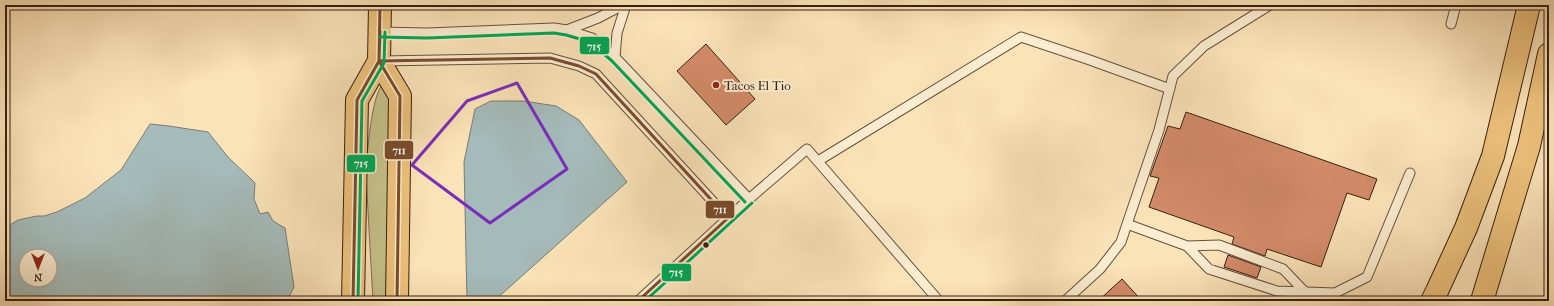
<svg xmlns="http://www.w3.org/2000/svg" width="1554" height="306" font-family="'IM FELL French Canon',serif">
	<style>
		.green { fill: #c6c18a; stroke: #7e704e }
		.water { fill: #a4bbba; stroke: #787d77; fill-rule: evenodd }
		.building { fill: #d38b69; stroke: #351f13 }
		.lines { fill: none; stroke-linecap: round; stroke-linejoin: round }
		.service-casing { stroke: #66503c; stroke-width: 11 }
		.primary-casing { stroke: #351f13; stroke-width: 24 }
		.motorway-casing { stroke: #351f13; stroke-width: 24 }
		.service { stroke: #fcedd1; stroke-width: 9 }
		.primary { stroke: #eec27c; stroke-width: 22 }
		.motorway { stroke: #eec27c; stroke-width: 22 }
		.bus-1-casing { stroke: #fcedd1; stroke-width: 6 }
		.bus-2-casing { stroke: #fcedd1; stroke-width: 6 }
		.bus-1 { stroke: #7a4b2a; stroke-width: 3 }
		.bus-2 { stroke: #00a651; stroke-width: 3 }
		.marked { fill: none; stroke: #7b2cbf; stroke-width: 3; stroke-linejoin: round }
		.poi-dot { fill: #8f2418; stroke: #fcedd1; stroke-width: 1.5 }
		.bus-dot { fill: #351f13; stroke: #fcedd1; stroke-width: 1.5 }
		.labels { text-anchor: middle; stroke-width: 4; stroke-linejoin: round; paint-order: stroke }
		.poi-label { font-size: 13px; fill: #351f13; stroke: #fcedd1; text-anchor: start }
		.line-badge { stroke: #fcedd1; stroke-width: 1.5 }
		.badge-label { font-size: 11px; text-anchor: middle; font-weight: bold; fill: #fff }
	</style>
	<rect width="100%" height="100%" fill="#fbe3b8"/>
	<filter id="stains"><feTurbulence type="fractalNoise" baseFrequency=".005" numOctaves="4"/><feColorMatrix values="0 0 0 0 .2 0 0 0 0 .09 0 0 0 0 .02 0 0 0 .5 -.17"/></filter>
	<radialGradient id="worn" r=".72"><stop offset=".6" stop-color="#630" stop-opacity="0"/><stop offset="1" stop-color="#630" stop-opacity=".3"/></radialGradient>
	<!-- green -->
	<path class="green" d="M 383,84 L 388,90 L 389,100 L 388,301 L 373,301 L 366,175 C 366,160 372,92 383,84 Z"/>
	<!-- water -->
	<path class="water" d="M 491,101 L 524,101 L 556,106 L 579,120 L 627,182 L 494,301 L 467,301 L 464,162 L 475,109 Z
		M 150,124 L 169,126 L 208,132 L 228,157 L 255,183 L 254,199 L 260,214 L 268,212 L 273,221 L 285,228 L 294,287 L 287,301 L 5,301 L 5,228 L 18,220 L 37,216 L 44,216 L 57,212 L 85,198 L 121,170 ZM 26,256 L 50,256 L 50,280 L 26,280 Z"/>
	<!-- building -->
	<path class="building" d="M 706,44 L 755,99 L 726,125 L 677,71 Z
		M 1186,112 L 1377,179 L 1369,200 L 1347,193 L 1321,267 L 1267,249 L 1265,256 L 1232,244 L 1234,237 L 1149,207 L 1159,178 L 1150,176 L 1168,126 L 1180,129 Z
		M 1228,255 L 1261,267 L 1257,278 L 1224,267 Z
		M 1122,279 L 1142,301 L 1098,301 Z"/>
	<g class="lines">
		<!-- service casing -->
		<g class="service-casing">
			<path id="service" d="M 1270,5 L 1204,46 L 1173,76 L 1159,130 L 1127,224 L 1187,246 L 1209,269 L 1277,291 L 1335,293 L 1367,277 L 1410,173
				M 1451,24 L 1456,5
				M 567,30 L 598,18 L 623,5
				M 380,32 L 427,33 L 554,28 L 567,30 L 592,38 L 615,57 L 749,199
				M 615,57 L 617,33 L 626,5
				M 381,61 L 550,58 L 579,66 L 596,74 L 728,218
				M 818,161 L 1021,37 L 1087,59 L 1170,89
				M 1187,246 L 1219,245 L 1283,269 L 1305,292
				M 638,301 L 749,199 L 807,149 L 939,301
				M 1065,301 L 1100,269 L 1121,242 L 1127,224"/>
		</g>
		<!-- primary casing -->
		<g class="primary-casing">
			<path id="primary" d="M 379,61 L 400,96 L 397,301
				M 353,301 L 357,100 L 379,61 L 380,5"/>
		</g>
		<!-- motorway casing -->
		<g class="motorway-casing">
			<path id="motorway" d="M 1432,301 L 1437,291 L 1466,228 L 1493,156 L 1529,5
				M 1482,301 L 1529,146 L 1549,54"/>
		</g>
		<!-- service -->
		<use href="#service" class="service"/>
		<!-- primary -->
		<use href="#primary" class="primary"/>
		<!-- motorway -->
		<use href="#motorway" class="motorway"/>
		<!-- bus-1 casing -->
		<g class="bus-1-casing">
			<path id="bus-1" d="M 380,5 L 379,61 L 400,96 L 397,301
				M 379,61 L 550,58 L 579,66 L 596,74 L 728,218 L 638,301
				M 353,301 L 357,100 L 379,61 L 380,31"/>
		</g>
		<!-- bus-2 casing -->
		<g class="bus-2-casing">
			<path id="bus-2" d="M 380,37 L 427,38 L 554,33 L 566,35 L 590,42 L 612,61 L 745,202
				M 358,301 L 362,101 L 384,63 L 385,32
				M 645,301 L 752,203"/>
		</g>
		<!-- bus-1 -->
		<use href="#bus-1" class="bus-1"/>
		<!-- bus-2 -->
		<use href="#bus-2" class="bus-2"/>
	</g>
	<!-- marked area -->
	<path class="marked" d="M 517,83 L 567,169 L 490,223 L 412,165 L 467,101 Z"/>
	<!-- markers -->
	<circle class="poi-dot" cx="716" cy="85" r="4"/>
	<circle class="bus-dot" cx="706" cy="245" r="3.5"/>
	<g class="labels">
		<!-- poi labels -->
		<g class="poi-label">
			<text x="724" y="90">Tacos El Tio</text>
		</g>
	</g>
	<g class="line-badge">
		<rect x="579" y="36" width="31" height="19" rx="4" fill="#00a651"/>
		<rect x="384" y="140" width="30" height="20" rx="4" fill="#7a4b2a"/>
		<rect x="346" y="154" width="30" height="19" rx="4" fill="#00a651"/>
		<rect x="705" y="200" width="30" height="19" rx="4" fill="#7a4b2a"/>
		<rect x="661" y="263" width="31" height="19" rx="4" fill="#00a651"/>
	</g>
	<g class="badge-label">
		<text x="594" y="50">715</text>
		<text x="399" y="154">711</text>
		<text x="361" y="167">715</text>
		<text x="720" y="213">711</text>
		<text x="676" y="276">715</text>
	</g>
	<!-- margin -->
	<rect width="1554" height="306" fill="none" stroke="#fbe3b8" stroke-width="20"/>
	<rect x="6" y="6" width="1542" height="294" fill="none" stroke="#351f13" stroke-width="2"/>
	<rect x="10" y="10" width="1534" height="286" fill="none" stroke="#351f13"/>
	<!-- north arrow -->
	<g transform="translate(38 268) rotate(180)"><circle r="19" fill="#fcedd1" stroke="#ac9b85"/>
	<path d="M0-3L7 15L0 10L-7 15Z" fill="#8f2418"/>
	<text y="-6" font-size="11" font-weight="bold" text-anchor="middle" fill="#351f13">N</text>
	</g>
	<rect width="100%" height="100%" filter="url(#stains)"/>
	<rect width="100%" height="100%" fill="url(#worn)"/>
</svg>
